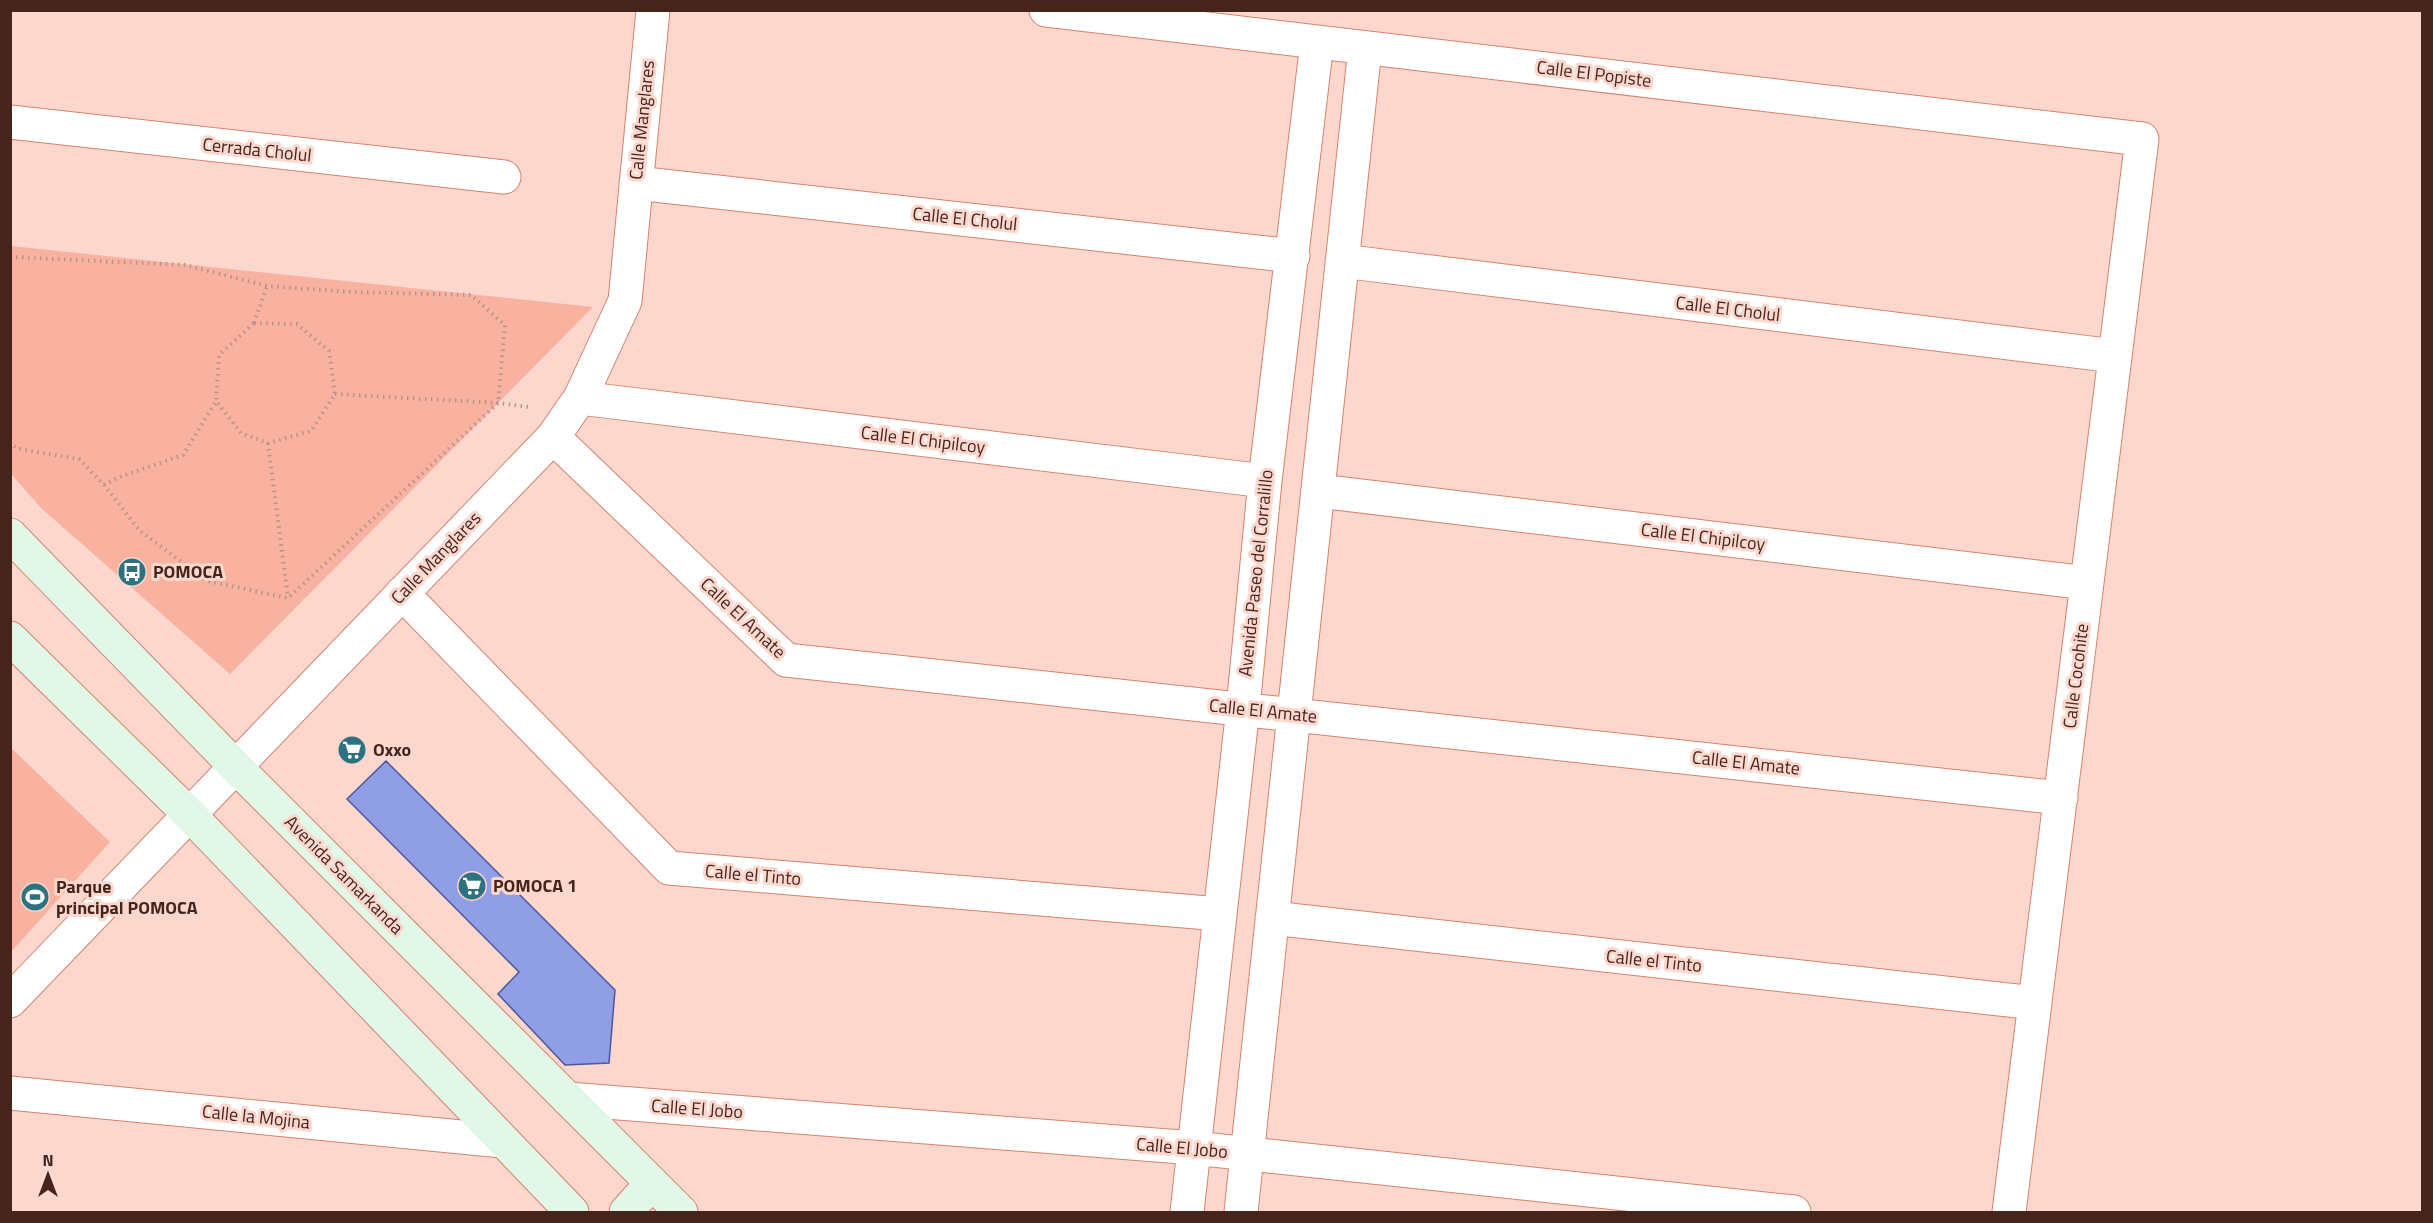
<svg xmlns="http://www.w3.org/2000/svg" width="2433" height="1223" font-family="'Titillium Web',sans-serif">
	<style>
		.park { fill: #f9b2a0 }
		.building { fill: #909ee6; stroke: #4d579a; stroke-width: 1.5 }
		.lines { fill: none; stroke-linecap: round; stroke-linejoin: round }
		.street-casing { stroke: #d6836e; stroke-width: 35 }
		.secondary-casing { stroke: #d6836e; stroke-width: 35 }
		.path { stroke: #b69389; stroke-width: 4; stroke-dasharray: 1.5 4.5; stroke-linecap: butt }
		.street { stroke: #fff; stroke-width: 33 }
		.secondary { stroke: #e1f8e9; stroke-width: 33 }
		.labels { text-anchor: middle; stroke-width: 6; stroke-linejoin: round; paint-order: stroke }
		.street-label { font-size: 18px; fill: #45241b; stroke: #fbd7cd }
		.poi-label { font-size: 18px; font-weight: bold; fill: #45241b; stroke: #fbd7cd; text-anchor: start }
	</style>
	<rect width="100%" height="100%" fill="#fbd7cd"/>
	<!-- park -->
	<path class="park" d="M 11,246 L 593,307 L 230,674 L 41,508 L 11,474 Z
		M 11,748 L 110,842 L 11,952 L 10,748 Z"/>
	<!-- building -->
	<path class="building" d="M 386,761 L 615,990 L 609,1063 L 565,1065 L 498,994 L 519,972 L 347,799 Z"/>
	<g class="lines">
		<!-- street casing -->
		<g class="street-casing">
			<path id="street" d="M 1046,10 L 2142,139 L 2009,1212
				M 10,122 L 504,177
				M 636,183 L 1293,256
				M 1342,261 L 2115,356
				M 580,398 L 1265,481
				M 553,437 L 786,660 L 2061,798
				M 1319,491 L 2087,583
				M 402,593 L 669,868 L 1220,914
				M 1272,918 L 2035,1003
				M 10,1001 L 553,437 L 580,398 L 625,301 L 653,10
				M 10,1093 L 502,1141
				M 568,1099 L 1194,1148 L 1794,1212
				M 1187,1212 L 1243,708 L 1265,481 L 1317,42
				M 1241,1212 L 1365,48"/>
		</g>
		<!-- secondary casing -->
		<g class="secondary-casing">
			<path id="secondary" d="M 10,535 L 235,766 L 681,1212
				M 10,638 L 189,814 L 572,1212
				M 626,1212 L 652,1183"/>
		</g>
		<!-- path -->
		<path class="path" d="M 10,257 L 185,265 L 267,286 L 353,292 L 471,295 L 505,325 L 498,403 L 288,598 L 207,581 L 139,530 L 104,485 L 79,459 L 19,449 L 10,444
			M 254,323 L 297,324 L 329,351 L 335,394 L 311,431 L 268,443 L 241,433 L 216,401 L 219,355 Z
			M 254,323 L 267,286
			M 335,394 L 498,403 L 529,407
			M 268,443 L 288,598
			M 104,485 L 117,478 L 183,455 L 216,401"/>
		<!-- street -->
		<use href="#street" class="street"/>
		<!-- secondary -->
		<use href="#secondary" class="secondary"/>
	</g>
	<!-- icons -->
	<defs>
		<g id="bus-disc" transform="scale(1.5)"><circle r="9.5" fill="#2d7281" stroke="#fbd7cd"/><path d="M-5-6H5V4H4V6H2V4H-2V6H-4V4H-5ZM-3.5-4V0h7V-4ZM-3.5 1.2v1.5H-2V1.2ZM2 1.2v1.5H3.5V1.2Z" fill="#fff"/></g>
		<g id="supermarket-disc" transform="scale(1.5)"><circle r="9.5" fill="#2d7281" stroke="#fbd7cd"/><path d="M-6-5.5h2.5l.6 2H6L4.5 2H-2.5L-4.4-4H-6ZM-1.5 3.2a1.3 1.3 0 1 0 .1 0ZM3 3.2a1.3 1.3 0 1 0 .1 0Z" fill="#fff"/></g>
		<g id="stadium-disc" transform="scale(1.5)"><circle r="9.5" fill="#2d7281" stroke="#fbd7cd"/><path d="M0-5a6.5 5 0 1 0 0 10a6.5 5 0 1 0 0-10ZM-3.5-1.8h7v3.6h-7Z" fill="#fff"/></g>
	</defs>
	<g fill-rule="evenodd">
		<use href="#bus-disc" x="132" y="572"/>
		<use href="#supermarket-disc" x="352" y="750"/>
		<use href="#supermarket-disc" x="472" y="886"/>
		<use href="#stadium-disc" x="35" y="897"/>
	</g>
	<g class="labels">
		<!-- street labels -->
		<g class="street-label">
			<text transform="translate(1594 74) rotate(7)" y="6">Calle El Popiste</text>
			<text transform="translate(642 120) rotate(-84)" y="6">Calle Manglares</text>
			<text transform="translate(257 150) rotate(6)" y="6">Cerrada Cholul</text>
			<text transform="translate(965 219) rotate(6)" y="6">Calle El Cholul</text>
			<text transform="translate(1728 309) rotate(7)" y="6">Calle El Cholul</text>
			<text transform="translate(923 440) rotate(7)" y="6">Calle El Chipilcoy</text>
			<text transform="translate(1703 537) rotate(7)" y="6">Calle El Chipilcoy</text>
			<text transform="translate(436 558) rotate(-46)" y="6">Calle Manglares</text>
			<text transform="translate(1256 573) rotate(-84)" y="6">Avenida Paseo del Corralillo</text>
			<text transform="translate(743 618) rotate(43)" y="6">Calle El Amate</text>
			<text transform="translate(2076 676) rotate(-83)" y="6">Calle Cocohite</text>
			<text transform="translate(1263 711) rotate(6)" y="6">Calle El Amate</text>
			<text transform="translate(1746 763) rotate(6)" y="6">Calle El Amate</text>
			<text transform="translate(344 875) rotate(45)" y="6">Avenida Samarkanda</text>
			<text transform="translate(753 875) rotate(5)" y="6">Calle el Tinto</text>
			<text transform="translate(1654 961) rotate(6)" y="6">Calle el Tinto</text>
			<text transform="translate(697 1109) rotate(4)" y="6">Calle El Jobo</text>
			<text transform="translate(256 1117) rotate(6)" y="6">Calle la Mojina</text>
			<text transform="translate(1182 1148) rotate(5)" y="6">Calle El Jobo</text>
		</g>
		<!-- poi labels -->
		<g class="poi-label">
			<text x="153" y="578">POMOCA</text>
			<text x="373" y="756">Oxxo</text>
			<text x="493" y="892">POMOCA 1</text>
			<text x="56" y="893">Parque<tspan x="56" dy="21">principal POMOCA</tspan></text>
		</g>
	</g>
	<!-- border -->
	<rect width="2433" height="1223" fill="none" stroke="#45241b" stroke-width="24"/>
	<!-- north arrow -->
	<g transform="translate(48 1175)" stroke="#fbd7cd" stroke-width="4.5" paint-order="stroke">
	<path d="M0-4.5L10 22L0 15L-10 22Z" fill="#45241b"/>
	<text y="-9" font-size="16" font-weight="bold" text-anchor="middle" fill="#45241b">N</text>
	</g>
</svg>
